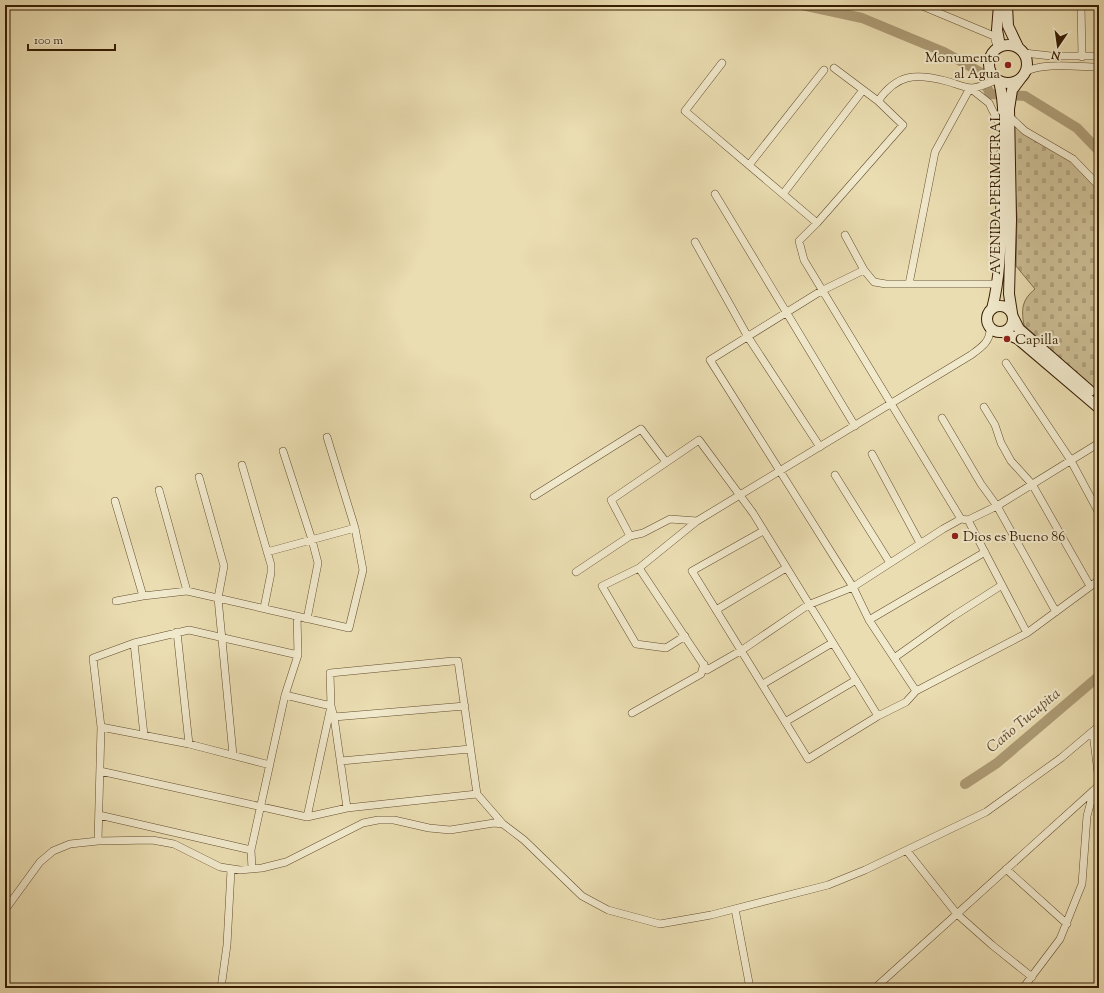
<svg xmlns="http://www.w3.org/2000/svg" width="1104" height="993" font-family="'Sorts Mill Goudy',serif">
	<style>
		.cemetery { fill: url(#cemetery-stones); stroke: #806c4a }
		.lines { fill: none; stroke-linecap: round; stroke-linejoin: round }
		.river { stroke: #ad9c76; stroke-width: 10 }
		.street-casing { stroke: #634d2e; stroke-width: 8 }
		.secondary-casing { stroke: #361d02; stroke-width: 12 }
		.street { stroke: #f1e9cc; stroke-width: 7 }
		.secondary { stroke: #f1e9cc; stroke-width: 10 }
		.poi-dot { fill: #8f2418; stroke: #f1e9cc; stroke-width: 1.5 }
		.labels { text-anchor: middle; stroke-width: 4; stroke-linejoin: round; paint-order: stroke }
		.poi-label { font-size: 14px; fill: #361d02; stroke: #f1e9cc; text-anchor: start }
		.street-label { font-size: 14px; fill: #361d02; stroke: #f1e9cc }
		.water-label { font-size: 15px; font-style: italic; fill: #60492b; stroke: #f1e9cc }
	</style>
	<defs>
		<pattern id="cemetery-stones" width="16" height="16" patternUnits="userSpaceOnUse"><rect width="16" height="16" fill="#cbbc93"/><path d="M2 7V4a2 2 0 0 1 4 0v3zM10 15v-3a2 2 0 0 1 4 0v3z" fill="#afa17d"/></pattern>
	</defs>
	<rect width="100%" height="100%" fill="#eaddb1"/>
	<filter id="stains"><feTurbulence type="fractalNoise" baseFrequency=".005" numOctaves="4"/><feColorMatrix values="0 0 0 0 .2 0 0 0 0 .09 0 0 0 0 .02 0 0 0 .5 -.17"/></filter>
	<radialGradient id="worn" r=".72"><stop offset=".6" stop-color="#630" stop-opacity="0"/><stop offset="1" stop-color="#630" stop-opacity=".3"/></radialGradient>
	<!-- cemetery -->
	<path class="cemetery" d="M 1010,117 L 1073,159 L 1099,186 L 1099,393 L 1024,325 C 1021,309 1022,300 1035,289 L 1016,266 L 1017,217 Z"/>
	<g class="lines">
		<!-- river -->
		<path class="river" d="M 802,5 L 862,18 L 944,52 L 980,72 L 990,94 L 1025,96 L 1077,128 L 1099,151
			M 965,784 L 997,763 L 1099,676"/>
		<!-- street casing -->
		<g class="street-casing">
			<path id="street" d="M 920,5 L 994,36 L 996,43
				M 1081,5 L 1082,57
				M 1024,53 L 1051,56 L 1099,56
				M 722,63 L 685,111 L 817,223
				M 834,68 L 878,101 L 903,125 L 817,223 L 799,241 L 804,260 L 961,519
				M 1026,72 C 1040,62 1080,67 1099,67
				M 878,101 C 897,74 915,73 946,81 C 954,83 962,87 970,88 C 979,88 988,83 997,80
				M 1010,117 L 1025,131 L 1073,159 L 1099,186
				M 749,165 L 824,70
				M 715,194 L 855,426
				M 783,194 L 863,90
				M 845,235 L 864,270 L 874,282 L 886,284 L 998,284
				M 695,242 L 748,337 L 820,447
				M 864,270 L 821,291 L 710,360 L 853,587 L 869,620 L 916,691
				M 909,284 L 935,152 L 970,88 L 989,103 L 1003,132
				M 1006,363 L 1070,459 L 1099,513
				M 984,407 L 995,425 L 1001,443 L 1011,461 L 1032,484 L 1090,586
				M 942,418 L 981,484 L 997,506 L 1056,612
				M 283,451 L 312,540 L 318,563 L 307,619
				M 872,454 L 920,543
				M 242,465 L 271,565 L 271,573 L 264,608
				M 835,475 L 890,563
				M 199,477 L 224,566 L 218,598 L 233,755
				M 159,490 L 187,591
				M 534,496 L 641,429 L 666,462
				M 115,501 L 143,596
				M 968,520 L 1027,633
				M 697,521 L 971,355 C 982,347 991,341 990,327
				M 763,531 L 692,571 L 808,759 L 878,716 L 906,702 L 916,691 L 1027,633 L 1099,580
				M 630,536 L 611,500 L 699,440 L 753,513 L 878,716
				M 267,552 L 355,528
				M 639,568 L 602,586 L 636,644 L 666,648 L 685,636
				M 576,572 L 630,536 L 643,533 L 670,519 L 697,521 L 639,568 L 707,670 L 742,650 L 808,605 L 853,587 L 943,529 L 961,519 L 968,520 L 997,506 L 1099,443
				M 116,601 L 143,596 L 187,591 L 349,628 L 363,570 L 355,528 L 327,437
				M 716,610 L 786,568
				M 869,620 L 985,552
				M 177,632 L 189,744
				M 134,643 L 144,735
				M 894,658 L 952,617 L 1002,585
				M 763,684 L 832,643
				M 285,695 L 331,706 L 307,817
				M 632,713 L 701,674 L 704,664
				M 334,717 L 465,706
				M 785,722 L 856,680
				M 101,727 L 189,744 L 270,765
				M 1093,733 L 1099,781
				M 341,761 L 470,749
				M 100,771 L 307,817 L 347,808 L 477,794
				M 347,808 L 334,717 L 331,706 L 330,673 L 453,661 L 458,661 L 477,794 L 503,824
				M 99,815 L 251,850
				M 98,841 L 101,727 L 93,658 L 134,643 L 189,630 L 298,655
				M 907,851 L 957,914 L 992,945 L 1032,977
				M 252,869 L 251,850 L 285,695 L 298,655 L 297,616
				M 1006,869 L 1067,924
				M 735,909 L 750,988
				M 5,910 L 40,862 L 53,851 L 70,844 L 98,841 L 152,840 L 174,844 L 220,867 L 240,870 L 262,868 L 286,862 L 363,823 L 378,820 L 394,820 L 429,828 L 450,830 L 494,823 L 503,824 L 524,840 L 582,896 L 608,910 L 660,924 L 711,915 L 828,885 L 865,870 L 986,812 L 1061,758 L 1099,726
				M 221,988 L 227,945 L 231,870
				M 875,988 L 1094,790
				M 1023,988 L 1060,939 L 1082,884 L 1087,816 L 1094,790 L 1099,785"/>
		</g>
		<!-- secondary casing -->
		<g class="secondary-casing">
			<path id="secondary" d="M 999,5 L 997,30 L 1000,46
				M 1007,5 L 1008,26 L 1018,47
				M989 64a19 19 0 1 1 38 0a19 19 0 1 1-38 0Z
				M987 319a13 13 0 1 1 26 0a13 13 0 1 1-26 0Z
				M 992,309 C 1003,267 1000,222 1002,179 C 1002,147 1007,113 999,81
				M 1012,313 L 1009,294 L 1011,220 L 1009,109 L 1012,90 L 1021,78
				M 1013,317 L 1019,329 L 1090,391
				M 1003,332 L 1018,339 L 1099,408"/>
		</g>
		<!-- street -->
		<use href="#street" class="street"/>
		<!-- secondary -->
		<use href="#secondary" class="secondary"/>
	</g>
	<!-- markers -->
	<g class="poi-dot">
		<circle cx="1008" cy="65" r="4"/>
		<circle cx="1007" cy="339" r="4"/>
		<circle cx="955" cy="536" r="4"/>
	</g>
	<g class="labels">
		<!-- poi labels -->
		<g class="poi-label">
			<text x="1000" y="62" text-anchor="end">Monumento<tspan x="1000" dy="16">al Agua</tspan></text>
			<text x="1015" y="344">Capilla</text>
			<text x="963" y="541">Dios es Bueno 86</text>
		</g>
		<!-- street labels -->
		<g class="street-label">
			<text transform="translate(995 194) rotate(-90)" y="5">AVENIDA PERIMETRAL</text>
		</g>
		<!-- water labels -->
		<g class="water-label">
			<text transform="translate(1023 720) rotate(-40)" y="5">Caño Tucupita</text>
		</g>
	</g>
	<!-- margin -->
	<rect width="1104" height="993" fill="none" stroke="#eaddb1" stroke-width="20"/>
	<rect x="6" y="6" width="1092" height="981" fill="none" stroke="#361d02" stroke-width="2"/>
	<rect x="10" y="10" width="1084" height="973" fill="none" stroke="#361d02"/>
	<!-- north arrow -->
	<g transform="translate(1058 46) rotate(193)" stroke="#f1e9cc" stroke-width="3" paint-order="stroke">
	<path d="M0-3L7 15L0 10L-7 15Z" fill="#361d02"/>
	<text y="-6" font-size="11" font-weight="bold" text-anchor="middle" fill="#361d02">N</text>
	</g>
	<!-- scale -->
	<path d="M28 44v6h87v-6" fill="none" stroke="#361d02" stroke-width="2"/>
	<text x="34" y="44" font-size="12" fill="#361d02" stroke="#f1e9cc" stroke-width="3" paint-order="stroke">100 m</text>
	<rect width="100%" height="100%" filter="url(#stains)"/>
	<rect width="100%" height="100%" fill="url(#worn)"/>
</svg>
